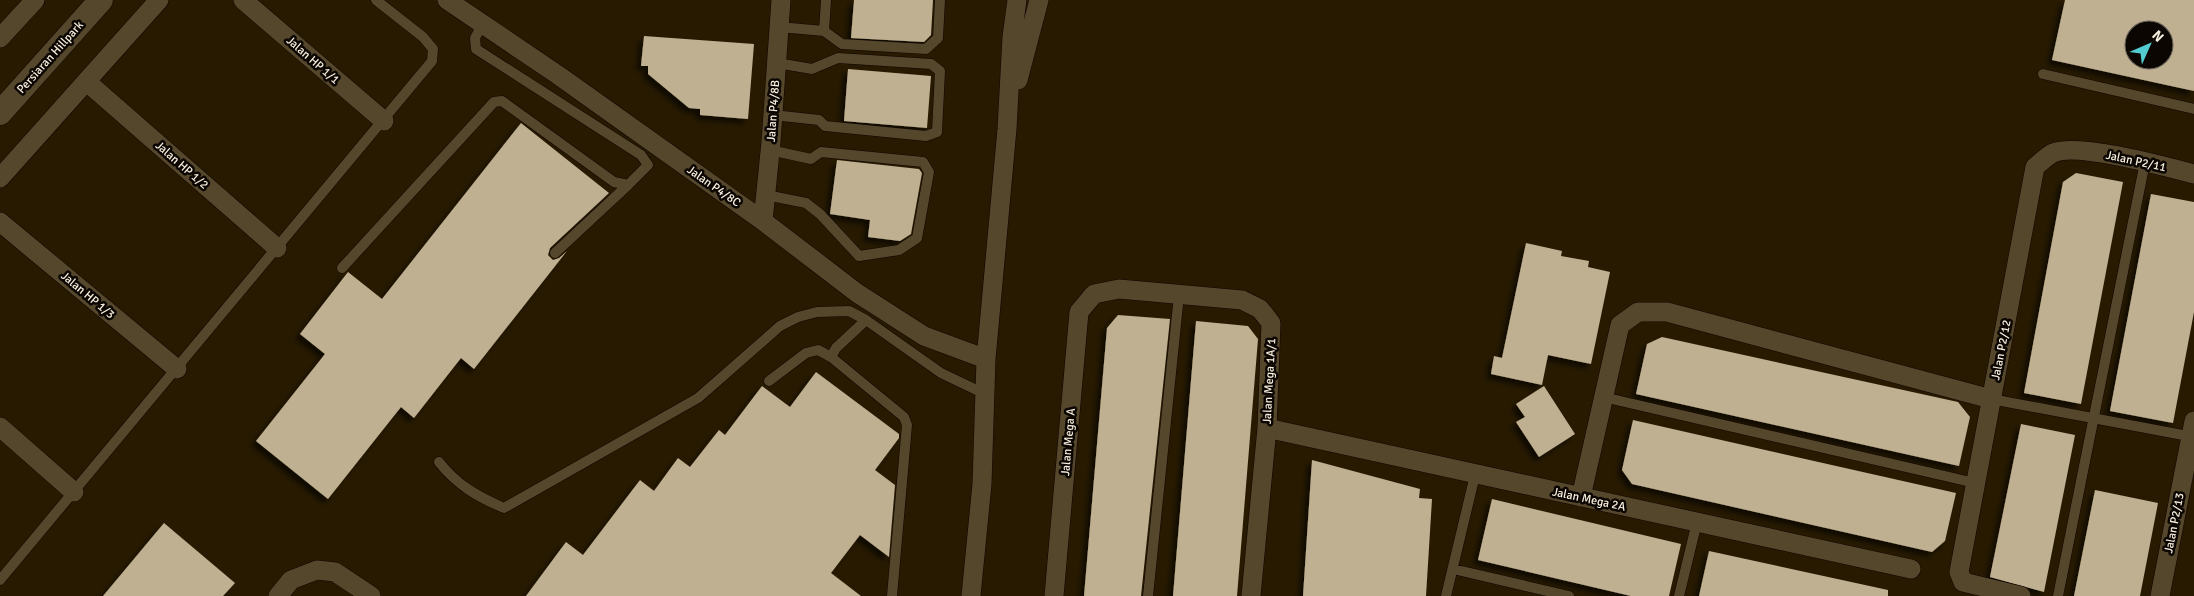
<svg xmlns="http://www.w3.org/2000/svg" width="2194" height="596" font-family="Signika,sans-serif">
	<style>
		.building { fill: #c0b092; fill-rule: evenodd; filter: url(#shadow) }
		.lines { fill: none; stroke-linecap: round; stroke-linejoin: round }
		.service-casing { stroke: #0f0500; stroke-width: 11 }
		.minor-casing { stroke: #0f0500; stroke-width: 20 }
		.tertiary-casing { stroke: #0f0500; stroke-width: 25 }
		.service { stroke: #55472c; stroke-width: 10 }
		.minor { stroke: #55472c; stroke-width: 19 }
		.tertiary { stroke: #55472c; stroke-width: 24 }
		.labels { text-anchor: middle; stroke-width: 5; stroke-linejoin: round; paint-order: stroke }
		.street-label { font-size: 12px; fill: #f7efdf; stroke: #0b0601 }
	</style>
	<defs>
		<filter id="shadow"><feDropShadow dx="-4.5" dy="4.5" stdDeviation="2.5" flood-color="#0009"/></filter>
	</defs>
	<rect width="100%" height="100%" fill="#271a01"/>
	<!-- building -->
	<path class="building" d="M 854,0 L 933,0 L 931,35 L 924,42 L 851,38 Z
		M 2065,0 L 2194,0 L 2194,91 L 2052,60 ZM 2134,30 L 2164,30 L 2164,60 L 2134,60 Z
		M 644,36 L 754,44 L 748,119 L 700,115 L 700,109 L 689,108 L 648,74 L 648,66 L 641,66 Z
		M 848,69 L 931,76 L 927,128 L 844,121 Z
		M 521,123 L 609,193 L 550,248 L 548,255 L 553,260 L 559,258 L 567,251 L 474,369 L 461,358 L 414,418 L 401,407 L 328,499 L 256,441 L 325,354 L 300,334 L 348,272 L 382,299 Z
		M 837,160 L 919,169 L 922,173 L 911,234 L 900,241 L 868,237 L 870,220 L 830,214 Z
		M 2076,173 L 2123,182 L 2081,404 L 2024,393 L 2063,182 Z
		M 2151,194 L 2194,202 L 2194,312 L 2173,423 L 2110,411 Z
		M 1526,243 L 1562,251 L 1561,256 L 1589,261 L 1588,267 L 1610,272 L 1591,364 L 1548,355 L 1542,385 L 1491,374 L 1494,356 L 1502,358 Z
		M 1118,315 L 1170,319 L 1141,596 L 1084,596 L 1107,328 Z
		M 1196,321 L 1248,326 L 1258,339 L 1237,596 L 1173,596 Z
		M 1662,337 L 1958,402 L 1970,417 L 1959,466 L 1636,394 L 1647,344 Z
		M 816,372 L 899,434 L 899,438 L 875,470 L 895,485 L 889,557 L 860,535 L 831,573 L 861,596 L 526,596 L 566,542 L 583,555 L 640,480 L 654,491 L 678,458 L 690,467 L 719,430 L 725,435 L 762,386 L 790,407 Z
		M 1544,386 L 1575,434 L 1539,457 L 1516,422 L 1525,417 L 1516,404 Z
		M 1633,420 L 1956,493 L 1945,541 L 1932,552 L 1632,484 L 1622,470 Z
		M 2021,424 L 2075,435 L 2044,592 L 1990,577 Z
		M 1312,460 L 1420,489 L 1419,498 L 1432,499 L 1426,596 L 1303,596 Z
		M 2095,490 L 2158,503 L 2140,596 L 2074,596 Z
		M 1492,499 L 1681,544 L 1669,596 L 1631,596 L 1478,560 Z
		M 164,523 L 235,583 L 223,596 L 103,596 Z
		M 1709,551 L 1888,590 L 1888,596 L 1699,596 Z"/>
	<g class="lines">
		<!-- service casing -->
		<g class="service-casing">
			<path id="service" d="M 826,0 L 824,31 L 842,44 L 926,49 L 938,38 L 940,0
				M 779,27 L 824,31
				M 2043,74 L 2194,109
				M 773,115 L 819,120 L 825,126 L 926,136 L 937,132 L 940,71 L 931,64 L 838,58 L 812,69 L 777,63
				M 766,195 L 806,203 L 820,214 L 859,256 L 899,250 L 917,238 L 929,172 L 923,162 L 821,152 L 811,159 L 770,150
				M 555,253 L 628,185
				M 342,268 L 494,102 L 502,101 L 614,182 L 628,185 L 648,165 L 641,155 L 476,49 L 475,38 L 482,25
				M 866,320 L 836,348 L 831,357 L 904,417 L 907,425 L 892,596
				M 769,381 L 806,353 L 818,350 L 831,357
				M 1603,397 L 1975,483
				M 1991,399 L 2194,437
				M 439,462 C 457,485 478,497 504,508 L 698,398 L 780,326 L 798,317 L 817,312 L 849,311 L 866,320 L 941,373 L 985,394
				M 1453,569 L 1569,596
				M 0,580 L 432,61 L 433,49 L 423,37 L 376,0
				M 1148,596 L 1179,295
				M 1446,596 L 1475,475
				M 1679,596 L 1697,522
				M 2058,596 L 2145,162"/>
		</g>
		<!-- minor casing -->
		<g class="minor-casing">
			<path id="minor" d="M 243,0 L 384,121
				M 447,0 L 558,75 L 763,221 L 857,293 L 924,336 L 986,359
				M 0,38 L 35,0
				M 1018,80 L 1039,0
				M 87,82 L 277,248
				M 0,178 L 159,0
				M 763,221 L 771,142 L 781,0
				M 0,222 L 177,369
				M 0,427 L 74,492
				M 1267,428 L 1911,569
				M 1581,497 L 1620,325 L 1638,312 L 1667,312 L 1991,399
				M 278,596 L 291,580 L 317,570 L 335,572 L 371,596
				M 971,596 L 982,484 L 986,359 L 1007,129 L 1012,37 L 1017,0
				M 1054,596 L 1079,312 L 1094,294 L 1119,289 L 1242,300 L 1260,309 L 1271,323 L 1267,428 L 1251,596
				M 2021,596 L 1963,582 L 1959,572 L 2035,167 C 2041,162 2047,156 2053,153 C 2076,142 2167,167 2194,174
				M 2160,596 L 2194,421"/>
		</g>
		<!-- tertiary casing -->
		<g class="tertiary-casing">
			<path id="tertiary" d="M 0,113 L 101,0"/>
		</g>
		<!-- service -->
		<use href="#service" class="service"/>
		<!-- minor -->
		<use href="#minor" class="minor"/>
		<!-- tertiary -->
		<use href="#tertiary" class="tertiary"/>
	</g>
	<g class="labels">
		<!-- street labels -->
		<g class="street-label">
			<text transform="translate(50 57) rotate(-48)" y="4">Persiaran Hillpark</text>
			<text transform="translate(313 60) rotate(41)" y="4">Jalan HP 1/1</text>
			<text transform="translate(773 111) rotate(-86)" y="4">Jalan P4/8B</text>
			<text transform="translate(2136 161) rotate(12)" y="4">Jalan P2/11</text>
			<text transform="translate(182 165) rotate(41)" y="4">Jalan HP 1/2</text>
			<text transform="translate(714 186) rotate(35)" y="4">Jalan P4/8C</text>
			<text transform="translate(88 295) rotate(40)" y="4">Jalan HP 1/3</text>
			<text transform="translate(2001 350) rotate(-79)" y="4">Jalan P2/12</text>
			<text transform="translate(1269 381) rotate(-87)" y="4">Jalan Mega 1A/1</text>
			<text transform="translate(1068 442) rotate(-85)" y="4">Jalan Mega A</text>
			<text transform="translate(1589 499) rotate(12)" y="4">Jalan Mega 2A</text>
			<text transform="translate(2174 523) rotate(-79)" y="4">Jalan P2/13</text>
		</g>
	</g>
	<!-- north arrow -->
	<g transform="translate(2149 45) rotate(45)"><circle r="24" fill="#0b0601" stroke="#69635a"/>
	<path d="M0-4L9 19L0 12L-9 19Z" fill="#52ccd0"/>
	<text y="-8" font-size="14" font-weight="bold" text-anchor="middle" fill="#f7efdf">N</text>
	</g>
</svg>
